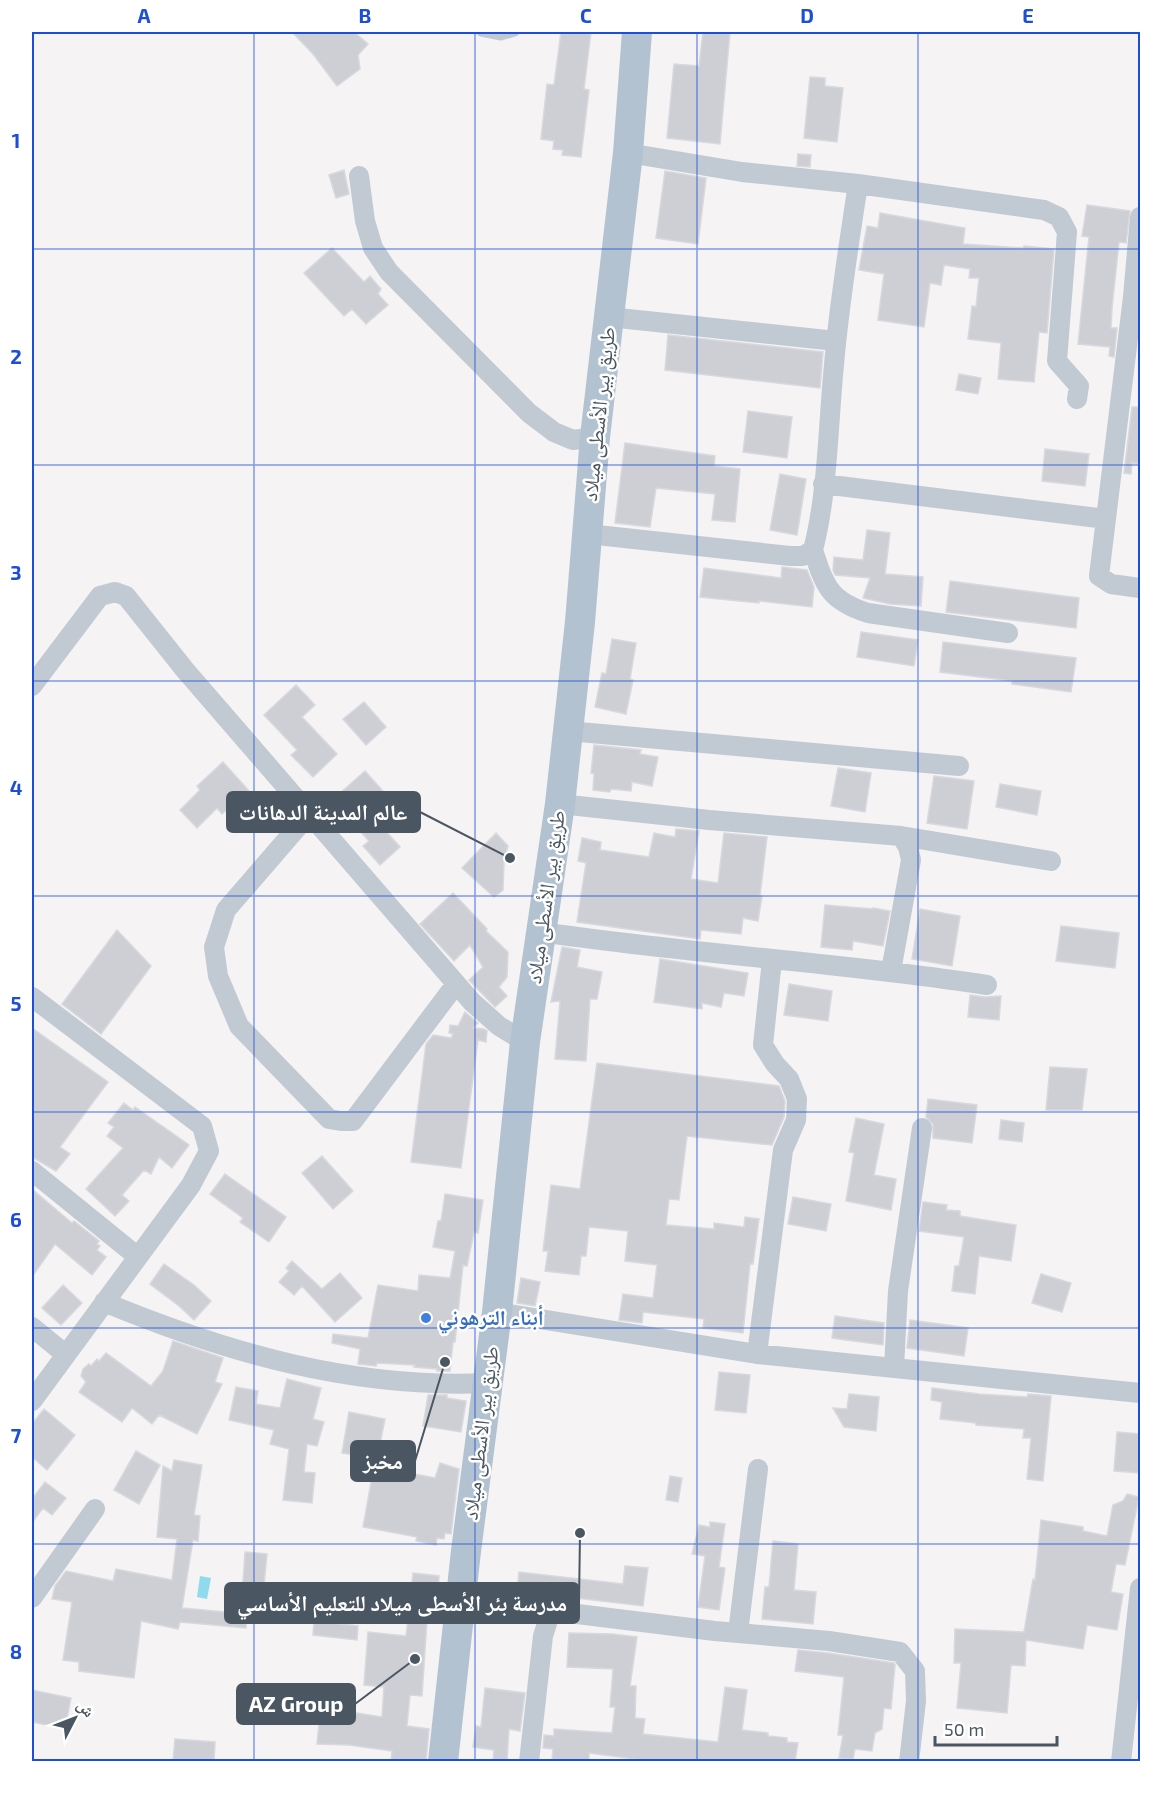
<svg xmlns="http://www.w3.org/2000/svg" width="1172" height="1793" font-family="'Exo 2','Noto Naskh Arabic',sans-serif">
	<style>
		.water { fill: #90daee }
		.building { fill: #cdcfd5; stroke: #d7d9de; stroke-width: 1.5 }
		.lines { fill: none; stroke-linecap: round; stroke-linejoin: round }
		.service { stroke: #c1cad2; stroke-width: 9 }
		.minor { stroke: #c1cad2; stroke-width: 20 }
		.primary { stroke: #b3c2d1; stroke-width: 30 }
		.grid { fill: none; stroke: #1d4ed8; stroke-width: 1.5; stroke-opacity: 0.55 }
		.shop-dot { fill: #3f7fe0; stroke: #fff; stroke-width: 2 }
		.labels { text-anchor: middle; stroke-width: 5; stroke-linejoin: round; paint-order: stroke }
		.street-label { font-size: 21px; fill: #4a5661; stroke: #fff }
		.shop-label { font-size: 21px; font-weight: bold; fill: #366cbe; stroke: #fff; text-anchor: start }
		.leader { fill: none; stroke: #4a5661; stroke-width: 2 }
		.callout-dot { fill: #4a5661; stroke: #fff; stroke-width: 2 }
		.callout { fill: #4a5661; stroke: #4a5661; stroke-width: 2 }
		.callout-label { font-size: 22px; text-anchor: middle; font-weight: bold; fill: #fff }
		.neatline { fill: none; stroke: #1d4ed8; stroke-width: 2 }
		.grid-label { font-size: 20px; text-anchor: middle; font-weight: bold; fill: #1d4ed8 }
	</style>
	<rect width="100%" height="100%" fill="#f5f3f3"/>
	<!-- water -->
	<path class="water" d="M 200,1576 L 211,1578 L 207,1599 L 197,1597 Z"/>
	<!-- building -->
	<path class="building" d="M 292,32 L 354,32 L 368,44 L 358,55 L 360,69 L 337,86 L 313,54 Z
		M 561,32 L 591,32 L 584,89 L 589,90 L 581,157 L 562,155 L 563,150 L 553,149 L 554,141 L 541,139 L 547,84 L 554,85 Z
		M 703,32 L 730,32 L 720,144 L 667,138 L 674,64 L 699,66 Z
		M 810,77 L 825,78 L 825,86 L 843,88 L 837,142 L 804,138 Z
		M 798,154 L 811,155 L 810,167 L 797,166 Z
		M 344,170 L 349,194 L 336,198 L 329,175 Z
		M 665,171 L 706,178 L 698,244 L 656,238 Z
		M 1087,205 L 1130,211 L 1126,243 L 1119,242 L 1112,308 L 1111,328 L 1117,328 L 1114,357 L 1109,356 L 1110,347 L 1078,344 L 1089,237 L 1082,236 Z
		M 880,213 L 965,228 L 963,244 L 1023,248 L 1024,246 L 1054,249 L 1047,333 L 1039,332 L 1034,382 L 998,379 L 1001,343 L 968,339 L 972,306 L 976,307 L 979,278 L 969,278 L 970,269 L 944,265 L 941,285 L 930,283 L 924,327 L 878,320 L 884,274 L 859,270 L 867,226 L 878,228 Z
		M 332,248 L 364,282 L 370,276 L 381,289 L 378,294 L 388,305 L 366,324 L 352,309 L 344,316 L 304,273 Z
		M 668,335 L 823,352 L 820,388 L 665,370 Z
		M 959,374 L 981,378 L 978,394 L 956,390 Z
		M 1132,407 L 1140,407 L 1140,464 L 1132,463 L 1131,474 L 1124,473 Z
		M 748,411 L 792,417 L 787,458 L 743,452 Z
		M 625,443 L 715,456 L 714,466 L 740,469 L 735,522 L 712,520 L 715,494 L 656,488 L 650,527 L 615,523 Z
		M 1045,449 L 1089,454 L 1085,486 L 1042,481 Z
		M 780,474 L 806,479 L 797,535 L 770,530 Z
		M 867,530 L 890,533 L 885,574 L 923,577 L 921,606 L 890,604 L 863,598 L 870,578 L 835,575 L 833,570 L 834,557 L 863,560 Z
		M 782,567 L 807,570 L 814,587 L 812,607 L 759,601 L 759,603 L 700,597 L 704,568 L 781,578 Z
		M 950,581 L 1079,598 L 1076,628 L 946,612 Z
		M 861,632 L 918,640 L 914,666 L 857,657 Z
		M 612,639 L 636,643 L 630,679 L 633,680 L 626,714 L 595,707 L 602,673 L 606,674 Z
		M 943,642 L 1076,658 L 1071,692 L 1012,684 L 1012,681 L 940,672 Z
		M 296,685 L 315,705 L 302,717 L 337,754 L 313,777 L 291,755 L 297,750 L 264,715 Z
		M 364,702 L 386,727 L 366,745 L 343,719 Z
		M 594,745 L 641,750 L 640,754 L 658,757 L 652,786 L 632,782 L 631,791 L 611,789 L 610,792 L 593,790 L 594,774 L 591,773 Z
		M 223,762 L 249,791 L 222,814 L 217,808 L 197,828 L 180,810 L 200,790 L 197,786 Z
		M 838,768 L 871,773 L 865,812 L 831,806 Z
		M 365,771 L 389,798 L 376,810 L 378,813 L 373,817 L 400,847 L 380,865 L 363,846 L 369,841 L 344,813 L 342,815 L 330,802 Z
		M 934,776 L 974,781 L 967,829 L 927,823 Z
		M 1000,784 L 1041,791 L 1037,815 L 996,807 Z
		M 676,829 L 699,831 L 691,879 L 718,883 L 724,833 L 767,837 L 760,896 L 762,896 L 758,921 L 743,918 L 741,934 L 701,930 L 700,939 L 577,922 L 586,863 L 578,861 L 582,838 L 601,842 L 600,850 L 649,857 L 654,833 L 675,837 Z
		M 496,833 L 508,846 L 504,860 L 503,890 L 494,897 L 462,868 Z
		M 453,893 L 487,929 L 486,931 L 508,952 L 507,977 L 499,987 L 507,996 L 495,1007 L 469,980 L 483,967 L 470,945 L 454,961 L 420,924 Z
		M 825,905 L 873,909 L 873,908 L 890,911 L 883,946 L 853,941 L 852,950 L 821,947 Z
		M 920,909 L 960,916 L 952,966 L 912,959 Z
		M 1061,926 L 1119,933 L 1115,968 L 1056,961 Z
		M 117,930 L 151,966 L 101,1034 L 62,1004 Z
		M 562,947 L 580,950 L 577,967 L 602,972 L 597,999 L 590,999 L 586,1061 L 555,1059 L 560,1001 L 551,1002 Z
		M 660,959 L 748,973 L 744,996 L 724,993 L 721,1007 L 702,1003 L 702,1009 L 654,1002 Z
		M 789,984 L 832,991 L 828,1021 L 784,1015 Z
		M 970,995 L 985,997 L 1001,996 L 999,1020 L 968,1017 Z
		M 465,1012 L 478,1023 L 473,1028 L 484,1029 L 487,1031 L 486,1042 L 478,1040 L 461,1168 L 411,1162 L 426,1044 L 433,1035 L 451,1038 L 453,1034 L 449,1033 L 450,1025 L 458,1026 Z
		M 32,1028 L 108,1082 L 60,1147 L 70,1154 L 56,1171 L 32,1157 Z
		M 597,1063 L 779,1086 L 785,1101 L 784,1117 L 772,1145 L 687,1136 L 679,1200 L 669,1199 L 666,1225 L 714,1229 L 714,1223 L 744,1227 L 745,1217 L 759,1219 L 753,1264 L 750,1264 L 743,1333 L 703,1328 L 704,1319 L 643,1312 L 642,1323 L 619,1320 L 623,1294 L 653,1298 L 657,1265 L 625,1261 L 628,1231 L 589,1227 L 586,1256 L 581,1256 L 579,1275 L 545,1271 L 548,1251 L 543,1251 L 551,1185 L 580,1189 Z
		M 1050,1067 L 1087,1069 L 1082,1110 L 1046,1110 Z
		M 928,1099 L 977,1105 L 972,1143 L 933,1138 L 933,1124 L 926,1117 Z
		M 124,1103 L 133,1110 L 135,1107 L 189,1145 L 172,1168 L 159,1157 L 151,1174 L 144,1170 L 122,1195 L 129,1201 L 115,1216 L 86,1189 L 123,1148 L 107,1136 L 114,1127 L 108,1123 Z
		M 856,1118 L 884,1124 L 874,1175 L 896,1179 L 891,1210 L 846,1201 L 854,1153 L 849,1152 Z
		M 1001,1120 L 1024,1123 L 1022,1142 L 999,1139 Z
		M 322,1156 L 353,1191 L 333,1209 L 302,1173 Z
		M 225,1174 L 286,1217 L 269,1242 L 240,1222 L 243,1218 L 210,1194 Z
		M 32,1189 L 72,1223 L 74,1221 L 99,1241 L 97,1244 L 100,1246 L 97,1250 L 106,1257 L 92,1275 L 55,1244 L 32,1277 Z
		M 445,1194 L 483,1200 L 478,1233 L 474,1232 L 467,1266 L 463,1265 L 455,1342 L 453,1342 L 450,1371 L 437,1371 L 437,1369 L 414,1367 L 415,1365 L 377,1363 L 376,1366 L 358,1364 L 360,1349 L 332,1343 L 333,1334 L 368,1338 L 378,1285 L 418,1291 L 419,1275 L 450,1278 L 455,1251 L 433,1247 L 438,1221 L 441,1221 Z
		M 793,1197 L 831,1204 L 826,1231 L 788,1224 Z
		M 923,1202 L 947,1205 L 946,1210 L 960,1211 L 960,1216 L 1016,1225 L 1011,1261 L 979,1256 L 975,1294 L 952,1291 L 955,1266 L 959,1266 L 964,1237 L 919,1231 Z
		M 292,1261 L 322,1289 L 340,1273 L 362,1298 L 335,1322 L 302,1286 L 294,1295 L 279,1282 L 289,1271 L 286,1268 Z
		M 164,1264 L 194,1285 L 211,1301 L 194,1320 L 179,1306 L 150,1284 Z
		M 1041,1274 L 1071,1283 L 1062,1312 L 1032,1303 Z
		M 521,1278 L 540,1282 L 535,1306 L 517,1303 Z
		M 63,1285 L 82,1303 L 61,1325 L 42,1308 Z
		M 835,1316 L 884,1323 L 883,1345 L 832,1338 Z
		M 910,1320 L 968,1328 L 964,1356 L 907,1348 Z
		M 173,1341 L 223,1358 L 215,1382 L 222,1384 L 197,1434 L 159,1415 L 152,1424 L 132,1408 L 122,1422 L 79,1392 L 86,1382 L 81,1376 L 83,1369 L 89,1364 L 91,1366 L 97,1359 L 99,1361 L 106,1353 L 151,1386 L 163,1371 Z
		M 719,1372 L 750,1375 L 746,1413 L 715,1410 Z
		M 287,1379 L 321,1388 L 313,1419 L 324,1422 L 317,1446 L 307,1444 L 304,1472 L 315,1473 L 312,1503 L 283,1500 L 289,1449 L 270,1444 L 274,1430 L 229,1420 L 236,1387 L 258,1391 L 256,1404 L 280,1408 Z
		M 932,1388 L 979,1394 L 1027,1397 L 1028,1394 L 1051,1396 L 1043,1481 L 1027,1479 L 1031,1438 L 1023,1438 L 1024,1429 L 976,1425 L 976,1423 L 940,1419 L 942,1402 L 931,1400 Z
		M 849,1394 L 879,1397 L 876,1431 L 844,1427 L 833,1408 L 847,1409 Z
		M 428,1395 L 447,1395 L 447,1398 L 466,1401 L 461,1432 L 423,1426 Z
		M 44,1409 L 75,1435 L 47,1470 L 32,1457 L 32,1424 Z
		M 349,1412 L 385,1419 L 377,1459 L 342,1453 Z
		M 1117,1432 L 1140,1434 L 1140,1473 L 1114,1471 Z
		M 136,1451 L 160,1465 L 139,1504 L 114,1490 Z
		M 174,1460 L 202,1465 L 194,1515 L 200,1516 L 198,1541 L 193,1540 L 182,1608 L 247,1614 L 246,1628 L 180,1622 L 178,1629 L 141,1621 L 134,1678 L 79,1671 L 79,1662 L 63,1660 L 72,1602 L 52,1599 L 55,1586 L 66,1571 L 113,1581 L 116,1569 L 172,1580 L 177,1539 L 157,1537 L 163,1466 L 172,1471 Z
		M 440,1463 L 459,1469 L 451,1534 L 445,1533 L 444,1539 L 437,1538 L 436,1545 L 416,1541 L 417,1537 L 363,1527 L 374,1466 L 435,1478 Z
		M 670,1476 L 682,1478 L 678,1502 L 666,1500 Z
		M 45,1482 L 66,1498 L 52,1515 L 43,1508 L 32,1523 L 32,1499 Z
		M 1127,1494 L 1139,1497 L 1125,1565 L 1116,1564 L 1111,1592 L 1123,1594 L 1117,1630 L 1087,1625 L 1083,1649 L 1026,1640 L 1025,1666 L 1011,1665 L 1007,1713 L 957,1708 L 961,1663 L 954,1663 L 955,1629 L 1024,1632 L 1033,1579 L 1035,1580 L 1041,1520 L 1083,1527 L 1083,1531 L 1107,1536 L 1113,1505 L 1123,1501 Z
		M 710,1522 L 725,1524 L 719,1567 L 725,1568 L 719,1610 L 698,1607 L 705,1556 L 692,1554 L 699,1525 L 710,1527 Z
		M 773,1541 L 798,1544 L 794,1590 L 816,1592 L 813,1624 L 762,1619 L 765,1587 L 769,1587 Z
		M 245,1552 L 267,1554 L 264,1585 L 290,1588 L 288,1616 L 241,1611 Z
		M 625,1566 L 648,1568 L 643,1606 L 542,1594 L 540,1609 L 537,1617 L 499,1613 L 500,1599 L 516,1600 L 519,1572 L 623,1584 Z
		M 413,1573 L 439,1576 L 436,1621 L 427,1620 L 422,1696 L 410,1695 L 407,1726 L 429,1729 L 426,1761 L 391,1761 L 392,1751 L 349,1745 L 317,1744 L 320,1714 L 350,1716 L 351,1712 L 382,1717 L 384,1687 L 364,1685 L 368,1632 L 406,1636 Z
		M 314,1621 L 358,1626 L 357,1640 L 313,1635 Z
		M 569,1633 L 612,1634 L 637,1637 L 630,1686 L 636,1686 L 635,1718 L 645,1719 L 643,1734 L 718,1742 L 725,1687 L 747,1690 L 742,1730 L 768,1733 L 768,1736 L 787,1738 L 787,1742 L 798,1743 L 795,1761 L 650,1761 L 589,1753 L 589,1761 L 552,1760 L 553,1749 L 543,1748 L 544,1735 L 554,1736 L 554,1729 L 612,1733 L 615,1707 L 610,1707 L 613,1669 L 567,1667 Z
		M 798,1650 L 828,1653 L 894,1663 L 895,1665 L 891,1709 L 884,1708 L 882,1729 L 875,1733 L 872,1751 L 855,1749 L 853,1759 L 839,1758 L 843,1735 L 838,1735 L 844,1677 L 795,1671 Z
		M 485,1688 L 525,1693 L 520,1731 L 509,1729 L 507,1761 L 493,1761 L 494,1750 L 473,1747 L 476,1726 L 481,1727 Z
		M 32,1690 L 71,1698 L 65,1729 L 32,1722 Z
		M 175,1739 L 215,1742 L 214,1761 L 173,1761 Z"/>
	<g class="lines">
		<!-- service -->
		<path class="service" d="M 481,32 L 501,36 L 515,32"/>
		<!-- minor -->
		<path class="minor" d="M 628,153 L 742,172 L 858,184 L 1044,210 L 1059,217 L 1067,232 L 1057,361 L 1079,386 L 1077,399
			M 359,176 L 365,221 L 373,248 L 389,272 L 529,413 L 554,432 L 573,440 L 595,437
			M 1140,217 L 1133,297 L 1099,576 L 1111,584 L 1140,588
			M 609,317 L 836,341
			M 823,484 L 1106,519
			M 588,534 L 790,556 L 803,556 L 813,550 C 828,492 828,425 834,365 C 839,304 849,244 858,184
			M 813,550 C 825,587 830,601 868,613 L 1008,633
			M 32,686 L 100,596 L 115,592 L 126,596 L 185,670 L 472,1002 L 499,1026 L 525,1042
			M 568,731 L 959,766
			M 560,804 L 709,820 L 901,836 L 1051,861
			M 309,814 L 226,910 L 214,947 L 218,976 L 239,1026 L 329,1119 L 341,1121 L 353,1121 L 456,984
			M 541,932 C 689,954 839,962 987,985
			M 891,971 L 911,860 L 908,847 L 901,836
			M 32,997 L 202,1126 L 209,1151 L 191,1185 L 32,1401
			M 32,1171 L 138,1257
			M 104,1302 C 227,1353 353,1389 488,1383
			M 497,1312 L 757,1354 L 1140,1393
			M 32,1327 L 65,1354
			M 757,1354 L 783,1150 L 796,1120 L 797,1099 L 789,1079 L 775,1064 L 763,1045 L 772,960
			M 894,1368 L 898,1291 L 922,1128
			M 32,1598 L 95,1509
			M 738,1633 L 758,1469
			M 529,1762 L 543,1636 L 549,1617 L 561,1612 L 715,1631 L 829,1641 L 900,1652 L 915,1671 L 916,1701 L 909,1762
			M 1121,1762 L 1140,1588"/>
		<!-- primary -->
		<path class="primary" d="M 443,1762 L 466,1551 L 497,1312 L 525,1042 L 560,804 L 580,622 L 595,437 L 628,153 L 637,32"/>
	</g>
	<!-- grid -->
	<path class="grid" d="M 254,32 L 254,1762M 475,32 L 475,1762M 697,32 L 697,1762M 918,32 L 918,1762M 32,249 L 1140,249M 32,465 L 1140,465M 32,681 L 1140,681M 32,896 L 1140,896M 32,1112 L 1140,1112M 32,1328 L 1140,1328M 32,1544 L 1140,1544"/>
	<!-- markers -->
	<circle class="shop-dot" cx="426" cy="1318" r="6"/>
	<g class="labels">
		<!-- street labels -->
		<g class="street-label">
			<text transform="translate(599 414) rotate(-84)" y="7">طريق بير الأسطى ميلاد</text>
			<text transform="translate(546 897) rotate(-82)" y="7">طريق بير الأسطى ميلاد</text>
			<text transform="translate(481 1433) rotate(-83)" y="7">طريق بير الأسطى ميلاد</text>
		</g>
		<!-- shop labels -->
		<g class="shop-label">
			<text x="438" y="1325">أبناء الترهوني</text>
		</g>
	</g>
	<!-- callouts -->
	<path class="leader" d="M510 858L420 812M445 1362L415 1461M580 1533L579 1603M415 1659L355 1704"/>
	<g class="callout-dot">
		<circle cx="510" cy="858" r="6"/>
		<circle cx="445" cy="1362" r="6"/>
		<circle cx="580" cy="1533" r="6"/>
		<circle cx="415" cy="1659" r="6"/>
	</g>
	<g class="callout">
		<rect x="227" y="792" width="193" height="40" rx="6"/>
		<rect x="351" y="1441" width="64" height="40" rx="6"/>
		<rect x="225" y="1583" width="354" height="40" rx="6"/>
		<rect x="237" y="1684" width="118" height="40" rx="6"/>
	</g>
	<g class="callout-label">
		<text x="323" y="820">عالم المدينة الدهانات</text>
		<text x="383" y="1469">مخبز</text>
		<text x="402" y="1611">مدرسة بئر الأسطى ميلاد للتعليم الأساسي</text>
		<text x="296" y="1712">AZ Group</text>
	</g>
	<!-- border -->
	<rect width="1172" height="1793" fill="none" stroke="#ffffff" stroke-width="66"/>
	<!-- north arrow -->
	<g transform="translate(75 1718) rotate(48)" stroke="#ffffff" stroke-width="4.5" paint-order="stroke">
	<path d="M0-4.5L10 22L0 15L-10 22Z" fill="#4a5661"/>
	<text y="-9" font-size="16" font-weight="bold" text-anchor="middle" fill="#4a5661">ش</text>
	</g>
	<!-- scale -->
	<path d="M935 1736v9h122v-9" fill="none" stroke="#4a5661" stroke-width="3"/>
	<text x="944" y="1736" font-size="18" fill="#4a5661" stroke="#ffffff" stroke-width="4.5" paint-order="stroke">50 m</text>
	<rect x="33" y="33" width="1106" height="1727" class="neatline"/>
	<g class="grid-label">
		<text x="144" y="23">A</text>
		<text x="365" y="23">B</text>
		<text x="586" y="23">C</text>
		<text x="807" y="23">D</text>
		<text x="1028" y="23">E</text>
		<text x="16" y="148">1</text>
		<text x="16" y="364">2</text>
		<text x="16" y="580">3</text>
		<text x="16" y="795">4</text>
		<text x="16" y="1011">5</text>
		<text x="16" y="1227">6</text>
		<text x="16" y="1443">7</text>
		<text x="16" y="1659">8</text>
	</g>
</svg>
